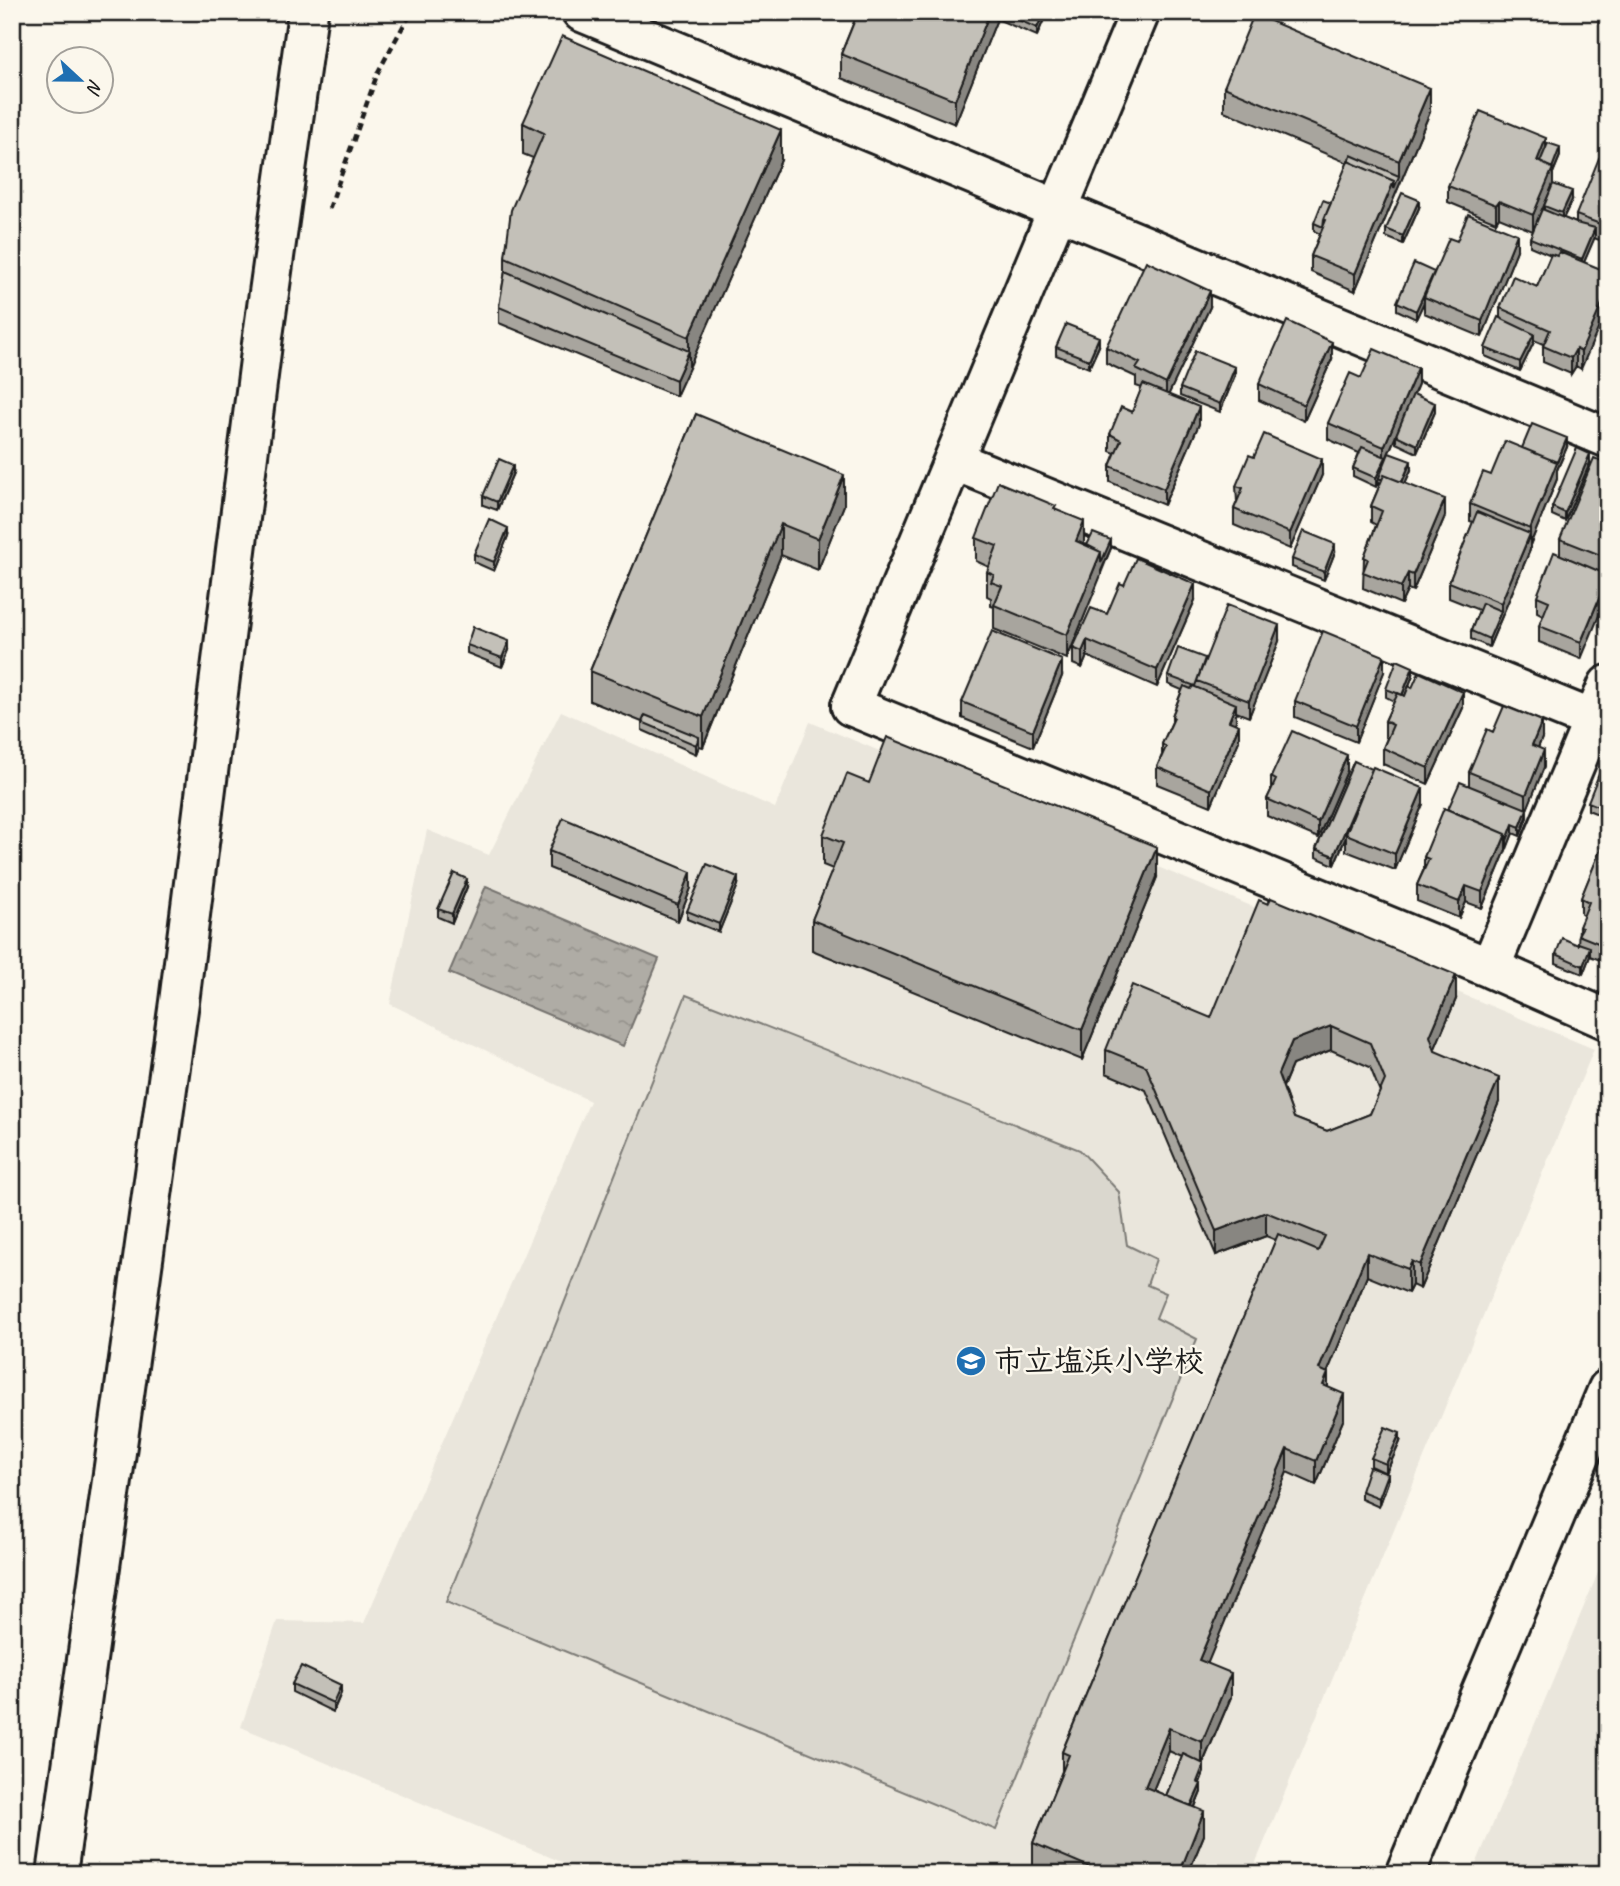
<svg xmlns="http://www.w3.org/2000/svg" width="1620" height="1886" font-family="Caveat,'Klee One',sans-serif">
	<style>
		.built { fill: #eae6dc }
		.green { fill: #dad7ce; stroke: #7b7a75; stroke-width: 2 }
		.water { fill: url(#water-ripples); stroke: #74726e; stroke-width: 2 }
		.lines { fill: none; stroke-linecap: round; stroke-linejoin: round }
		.minor-casing { stroke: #1c1c1c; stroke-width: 44 }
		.tertiary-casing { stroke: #1c1c1c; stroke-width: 44 }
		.path { stroke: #1c1c1c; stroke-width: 4.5; stroke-dasharray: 7 5; stroke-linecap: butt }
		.minor { stroke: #fbf7ec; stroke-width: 38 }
		.tertiary { stroke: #fbf7ec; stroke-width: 38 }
		.wall { fill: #a8a59e; stroke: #1c1c1c; stroke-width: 2; fill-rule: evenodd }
		.shaded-wall { fill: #888681; stroke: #1c1c1c; stroke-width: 2 }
		.building { fill: #c3c0b8; stroke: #1c1c1c; stroke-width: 2; fill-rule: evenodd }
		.labels { text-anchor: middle; stroke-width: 5; stroke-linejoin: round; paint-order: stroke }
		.poi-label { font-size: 30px; font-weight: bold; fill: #1c1c1c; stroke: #fbf7ec; text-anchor: start }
	</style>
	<defs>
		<pattern id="water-ripples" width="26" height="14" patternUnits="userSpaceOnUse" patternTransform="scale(1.75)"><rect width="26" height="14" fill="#afaca5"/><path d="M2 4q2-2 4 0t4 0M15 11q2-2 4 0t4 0" fill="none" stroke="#96938d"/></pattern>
	</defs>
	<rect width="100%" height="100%" fill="#fbf7ec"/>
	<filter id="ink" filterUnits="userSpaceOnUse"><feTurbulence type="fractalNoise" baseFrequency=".0143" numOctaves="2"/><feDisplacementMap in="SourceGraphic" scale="14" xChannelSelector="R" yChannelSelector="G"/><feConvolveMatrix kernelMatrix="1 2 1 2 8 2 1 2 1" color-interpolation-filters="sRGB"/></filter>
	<g filter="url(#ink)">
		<!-- built -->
		<path class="built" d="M 561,711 L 775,808 L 810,722 L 1594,1049 L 1251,1874 L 590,1874 L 241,1727 L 277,1621 L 364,1623 L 590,1101 L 390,1004 L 427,830 L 489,855 Z
			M 1608,1549 L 1608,1874 L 1472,1874 Z"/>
		<!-- green -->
		<path class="green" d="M 686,995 L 1080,1150 L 1119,1192 L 1127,1245 L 1156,1259 L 1147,1285 L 1166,1293 L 1156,1318 L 1197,1339 L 996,1830 L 446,1602 Z"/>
		<!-- water -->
		<path class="water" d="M 486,886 L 659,959 L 623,1046 L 449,973 Z"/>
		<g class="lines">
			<!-- minor casing -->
			<g class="minor-casing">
				<path id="minor" d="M 582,12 L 1608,438
					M 955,461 L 1593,720
					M 851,706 L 1490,968 L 1608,1020
					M 1490,968 L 1608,685
					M 57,1874 L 179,1002 L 263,336 L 308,12"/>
			</g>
			<!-- tertiary casing -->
			<g class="tertiary-casing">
				<path id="tertiary" d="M 851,706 L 1140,12
					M 1405,1874 L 1608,1389"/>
			</g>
			<!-- path -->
			<path class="path" d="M 329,209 L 378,72 L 406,21 L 415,12"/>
			<!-- minor -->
			<use href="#minor" class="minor"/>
			<!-- tertiary -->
			<use href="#tertiary" class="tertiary"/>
		</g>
		<!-- wall -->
		<path class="wall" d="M 858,12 L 1047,12 L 1037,36 L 997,19 L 955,124 L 841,78 L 841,54 Z
			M 1224,87 L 1430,112 L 1355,291 L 1311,272 L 1311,256 L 1320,234 L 1314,231 L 1314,223 L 1331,203 L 1348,163 L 1224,111 Z
			M 523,123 L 781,160 L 676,396 L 499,323 L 499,307 L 505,271 L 505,257 L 533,158 L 523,154 Z
			M 1546,146 L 1560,156 L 1553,173 L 1542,209 L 1544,210 L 1544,206 L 1572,200 L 1563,218 L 1576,223 L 1576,215 L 1608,162 L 1608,243 L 1594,238 L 1584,262 L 1581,369 L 1576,366 L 1571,374 L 1543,362 L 1543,344 L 1534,340 L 1534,342 L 1520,371 L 1485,356 L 1485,348 L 1500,318 L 1500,308 L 1537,287 L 1551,255 L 1530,246 L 1530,238 L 1533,231 L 1499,217 L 1496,222 L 1448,202 L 1448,186 Z
			M 1419,208 L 1403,244 L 1386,237 L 1386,229 Z
			M 1457,241 L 1517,250 L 1482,337 L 1424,313 L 1424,302 L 1416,319 L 1397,310 L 1397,302 L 1434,272 Z
			M 1210,307 L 1168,395 L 1199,424 L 1164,505 L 1110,482 L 1110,466 L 1115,453 L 1110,451 L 1110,434 L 1132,412 L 1142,388 L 1136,386 L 1136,377 L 1106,363 L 1106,347 Z
			M 1099,346 L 1089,368 L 1056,355 L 1056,347 Z
			M 1332,359 L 1304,421 L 1259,400 L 1259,384 Z
			M 1235,375 L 1220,412 L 1180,396 L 1180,388 Z
			M 1361,378 L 1418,384 L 1414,394 L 1435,412 L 1417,453 L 1396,443 L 1396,436 L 1386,459 L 1386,461 L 1411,470 L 1405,483 L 1445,516 L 1413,591 L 1408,589 L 1401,604 L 1363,588 L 1364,557 L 1376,525 L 1371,522 L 1371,506 L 1379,487 L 1379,481 L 1376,487 L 1353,476 L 1353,468 L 1359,453 L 1328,439 L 1328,423 Z
			M 696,414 L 844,505 L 818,570 L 781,555 L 703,747 L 699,746 L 696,754 L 642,730 L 642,722 L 590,701 L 590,671 Z
			M 1567,447 L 1557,470 L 1557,479 L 1530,545 L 1530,550 L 1489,647 L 1471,639 L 1471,631 L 1479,610 L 1449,598 L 1449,582 L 1473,522 L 1470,521 L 1470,504 L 1491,475 L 1522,448 Z
			M 1254,457 L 1322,475 L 1290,549 L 1234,525 L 1234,509 L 1237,502 L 1236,486 Z
			M 1590,463 L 1565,521 L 1552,515 L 1552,507 Z
			M 1608,464 L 1608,575 L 1581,659 L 1539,642 L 1539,626 L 1543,615 L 1537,612 L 1537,596 L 1560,555 L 1560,539 Z
			M 513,473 L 497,510 L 483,505 L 483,496 Z
			M 1056,510 L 1084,544 L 1111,548 L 1067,659 L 994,629 L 994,607 L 991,606 L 991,598 L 987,596 L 987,572 L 989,567 L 976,561 L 976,538 Z
			M 508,536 L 494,571 L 474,562 L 474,554 Z
			M 1335,552 L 1324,580 L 1292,567 L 1292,559 Z
			M 1124,585 L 1195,600 L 1157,687 L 1087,656 L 1082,668 L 1073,664 L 1073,648 L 1107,614 Z
			M 1279,641 L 1249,717 L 1236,712 L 1235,723 L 1239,741 L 1211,806 L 1157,784 L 1157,767 L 1162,755 L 1162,744 L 1172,722 L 1172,716 L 1182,690 L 1168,684 L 1168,676 L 1205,658 Z
			M 467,645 L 509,650 L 502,667 L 467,653 Z
			M 1384,672 L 1356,742 L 1295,717 L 1295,701 Z
			M 1413,675 L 1405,696 L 1463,708 L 1428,784 L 1383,764 L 1383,748 L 1387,738 L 1385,737 L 1385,721 L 1394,701 L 1386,697 L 1386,689 Z
			M 1062,676 L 1033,747 L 962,718 L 962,702 Z
			M 1493,732 L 1542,738 L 1538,748 L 1544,767 L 1527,809 L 1527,817 L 1520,836 L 1513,833 L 1482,908 L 1466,902 L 1459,918 L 1417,901 L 1417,885 L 1424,869 L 1424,857 L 1448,809 L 1469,785 L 1469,772 Z
			M 1354,761 L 1423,804 L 1395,870 L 1346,851 L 1346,837 L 1334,865 L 1316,857 L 1316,849 Z
			M 1347,771 L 1318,838 L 1267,816 L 1267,799 L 1271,791 L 1271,777 Z
			M 1608,777 L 1608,818 L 1588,810 L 1588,802 Z
			M 869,783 L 1157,877 L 1082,1060 L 812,950 L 812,920 L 833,869 L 823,865 L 823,835 Z
			M 1608,831 L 1608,963 L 1590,956 L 1583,974 L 1556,963 L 1556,954 L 1578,945 L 1579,927 L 1584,916 L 1581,914 L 1581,898 Z
			M 549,851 L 691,888 L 678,921 L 549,868 Z
			M 738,885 L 719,932 L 687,919 L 687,911 Z
			M 467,887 L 452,923 L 438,917 L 438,909 Z
			M 1456,999 L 1434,1050 L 1435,1051 L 1499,1102 L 1420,1289 L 1412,1285 L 1408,1293 L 1367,1276 L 1327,1372 L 1328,1387 L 1344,1418 L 1316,1485 L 1287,1472 L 1207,1663 L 1231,1697 L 1203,1763 L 1204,1772 L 1200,1783 L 1201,1792 L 1195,1807 L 1204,1835 L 1188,1874 L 1048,1874 L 1033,1867 L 1033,1843 L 1062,1771 L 1062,1752 L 1276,1240 L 1266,1236 L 1216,1255 L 1146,1090 L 1106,1073 L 1106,1050 L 1211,1018 ZM 1331,1050 L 1370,1067 L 1380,1092 L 1370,1114 L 1327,1131 L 1294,1118 L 1283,1087 L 1292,1065 ZM 1169,1751 L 1182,1757 L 1166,1796 L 1153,1790 Z
			M 1400,1442 L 1386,1473 L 1371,1466 L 1371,1458 Z
			M 1388,1482 L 1379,1507 L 1361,1499 L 1361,1491 Z
			M 292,1684 L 341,1693 L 333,1712 L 292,1692 Z"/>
		<!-- shaded-wall -->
		<path class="shaded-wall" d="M 990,12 L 997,12 L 997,19 L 955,124 L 955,100 Z
			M 1044,12 L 1047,12 L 1037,36 L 1037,28 Z
			M 1430,88 L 1430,112 L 1355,291 L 1355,274 L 1394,181 L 1399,176 L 1399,161 Z
			M 781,130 L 781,160 L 689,368 L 689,337 Z
			M 1546,138 L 1546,155 L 1541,168 L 1537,161 Z
			M 1560,147 L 1560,156 L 1553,173 L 1553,185 L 1533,231 L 1533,215 Z
			M 1572,191 L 1572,200 L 1562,221 L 1562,213 Z
			M 1419,200 L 1419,208 L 1403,244 L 1403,236 Z
			M 1499,201 L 1499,217 L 1496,222 L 1496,205 Z
			M 1595,228 L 1595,237 L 1582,267 L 1582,259 Z
			M 1517,234 L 1517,250 L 1482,337 L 1482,321 Z
			M 1434,272 L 1424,297 L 1424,302 L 1416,319 L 1416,311 Z
			M 1608,280 L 1608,306 L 1581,369 L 1581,352 Z
			M 1210,291 L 1210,307 L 1166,400 L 1166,384 Z
			M 1534,334 L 1534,342 L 1520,371 L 1520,362 Z
			M 1099,337 L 1099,346 L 1089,368 L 1089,360 Z
			M 1332,342 L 1332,359 L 1304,421 L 1304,405 Z
			M 1576,349 L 1576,366 L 1571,374 L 1571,358 Z
			M 689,351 L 689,368 L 676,396 L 676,380 Z
			M 1235,367 L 1235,375 L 1220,412 L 1220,404 Z
			M 1418,368 L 1418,384 L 1386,459 L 1386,465 L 1379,478 L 1376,487 L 1376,478 L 1384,462 L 1384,447 Z
			M 1435,403 L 1435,412 L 1417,453 L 1417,445 Z
			M 1199,407 L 1199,424 L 1164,505 L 1164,489 Z
			M 1567,438 L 1567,447 L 1557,470 L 1557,479 L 1530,545 L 1530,529 Z
			M 1590,454 L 1590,463 L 1565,521 L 1565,513 Z
			M 1322,459 L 1322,475 L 1290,549 L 1290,533 Z
			M 1411,461 L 1411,470 L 1400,495 L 1400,487 Z
			M 513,465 L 513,473 L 497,510 L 497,502 Z
			M 844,475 L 844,505 L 818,570 L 818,539 Z
			M 1445,499 L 1445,516 L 1413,591 L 1413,575 Z
			M 1084,521 L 1084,545 L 1076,541 Z
			M 781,524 L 781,555 L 703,747 L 703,717 Z
			M 508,528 L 508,536 L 494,571 L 494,562 Z
			M 1530,534 L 1530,550 L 1489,647 L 1489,639 L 1501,611 L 1501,603 Z
			M 1111,540 L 1111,548 L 1101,571 L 1101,575 L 1067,659 L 1067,635 L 1101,552 Z
			M 1335,544 L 1335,552 L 1324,580 L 1324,572 Z
			M 1408,573 L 1408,589 L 1401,604 L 1401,587 Z
			M 1608,577 L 1608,594 L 1581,659 L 1581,642 Z
			M 1195,584 L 1195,600 L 1157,687 L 1157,670 Z
			M 1279,625 L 1279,641 L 1249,717 L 1249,701 Z
			M 1087,640 L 1087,656 L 1082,668 L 1082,652 Z
			M 509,641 L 509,650 L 502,667 L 502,658 Z
			M 1384,656 L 1384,672 L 1356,742 L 1356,726 Z
			M 1062,660 L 1062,676 L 1033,747 L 1033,731 Z
			M 1413,667 L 1413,675 L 1402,704 L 1402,696 Z
			M 1463,692 L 1463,708 L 1428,784 L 1428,768 Z
			M 1236,704 L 1236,721 L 1229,737 L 1229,721 Z
			M 1542,721 L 1542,738 L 1532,762 L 1532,745 Z
			M 1239,725 L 1239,741 L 1211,806 L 1211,790 Z
			M 699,737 L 699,746 L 696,754 L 696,745 Z
			M 1544,750 L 1544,767 L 1526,812 L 1526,795 Z
			M 1347,755 L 1347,771 L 1318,838 L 1318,822 Z
			M 1372,769 L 1346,834 L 1346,837 L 1334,865 L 1334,856 Z
			M 1423,788 L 1423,804 L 1395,870 L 1395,854 Z
			M 1527,809 L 1527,817 L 1520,836 L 1520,827 Z
			M 1513,824 L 1513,833 L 1507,849 L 1507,840 Z
			M 1506,834 L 1506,850 L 1482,908 L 1482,892 Z
			M 1157,847 L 1157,877 L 1082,1060 L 1082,1030 Z
			M 691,872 L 691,888 L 678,921 L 678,905 Z
			M 738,877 L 738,885 L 719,932 L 719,924 Z
			M 467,879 L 467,887 L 452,923 L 452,914 Z
			M 1466,886 L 1466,902 L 1459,918 L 1459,902 Z
			M 1590,947 L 1590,956 L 1583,974 L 1583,966 Z
			M 1456,975 L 1456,999 L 1430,1060 L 1430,1036 Z
			M 1331,1026 L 1331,1050 L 1292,1065 L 1278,1098 L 1278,1074 L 1292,1041 Z
			M 1499,1078 L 1499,1102 L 1420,1289 L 1420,1265 Z
			M 1266,1212 L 1266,1236 L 1216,1255 L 1216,1231 Z
			M 1367,1253 L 1367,1276 L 1319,1393 L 1319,1369 Z
			M 1412,1261 L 1412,1285 L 1408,1293 L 1408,1269 Z
			M 1328,1373 L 1328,1397 L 1323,1385 Z
			M 1344,1394 L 1344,1418 L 1316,1485 L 1316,1461 Z
			M 1400,1433 L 1400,1442 L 1386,1473 L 1386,1464 Z
			M 1287,1449 L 1287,1472 L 1199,1684 L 1199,1660 Z
			M 1388,1474 L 1388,1482 L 1379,1507 L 1379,1498 Z
			M 1231,1673 L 1231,1697 L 1202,1765 L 1202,1742 Z
			M 341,1685 L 341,1693 L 333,1712 L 333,1703 Z
			M 1169,1728 L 1169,1751 L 1145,1810 L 1145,1787 Z
			M 1204,1764 L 1204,1772 L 1197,1790 L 1197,1782 Z
			M 1201,1784 L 1201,1792 L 1189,1821 L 1189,1812 Z
			M 1204,1811 L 1204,1835 L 1188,1874 L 1179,1874 Z"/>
		<!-- building -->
		<path class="building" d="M 858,12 L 990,12 L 955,100 L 841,54 Z
			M 1000,12 L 1044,12 L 1037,28 Z
			M 1254,14 L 1430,88 L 1399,161 L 1224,87 Z
			M 562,36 L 781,130 L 689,337 L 505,257 L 511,210 L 544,133 L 523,123 Z
			M 1480,111 L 1546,138 L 1537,161 L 1553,168 L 1533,215 L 1499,201 L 1496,205 L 1448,186 Z
			M 1548,143 L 1560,147 L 1552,168 L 1540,162 Z
			M 1351,155 L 1399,176 L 1394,189 L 1394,181 L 1348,161 L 1345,168 Z
			M 1599,158 L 1608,162 L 1608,227 L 1576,215 Z
			M 1348,161 L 1394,181 L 1355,274 L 1311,256 L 1326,220 L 1324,219 Z
			M 1553,184 L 1572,191 L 1562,213 L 1544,206 Z
			M 1402,193 L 1419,200 L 1403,236 L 1386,229 Z
			M 1323,200 L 1331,203 L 1324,219 L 1323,227 L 1314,223 Z
			M 1542,209 L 1576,223 L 1595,228 L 1582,259 L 1530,238 Z
			M 1468,214 L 1517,234 L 1482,321 L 1424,297 L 1449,238 L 1457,241 Z
			M 1559,252 L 1608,272 L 1608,290 L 1581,352 L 1576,349 L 1571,358 L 1543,346 L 1550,330 L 1500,308 L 1513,276 L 1537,287 L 1551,254 L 1557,256 Z
			M 1146,261 L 1210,291 L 1166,384 L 1136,369 L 1140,363 L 1106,347 Z
			M 1414,263 L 1434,272 L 1416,311 L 1397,302 Z
			M 505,271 L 689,351 L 676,380 L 499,307 Z
			M 1498,317 L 1534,334 L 1520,362 L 1485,348 Z
			M 1287,321 L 1332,342 L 1304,405 L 1259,384 Z
			M 1066,324 L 1099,337 L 1089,360 L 1056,347 Z
			M 1374,349 L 1418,368 L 1384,447 L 1328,423 L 1350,373 L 1361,378 Z
			M 1195,351 L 1235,367 L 1220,404 L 1180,388 Z
			M 1143,384 L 1199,407 L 1164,489 L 1110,466 L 1121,440 L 1110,434 L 1121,407 L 1132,412 Z
			M 1413,394 L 1435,403 L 1417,445 L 1396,435 Z
			M 696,414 L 844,475 L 818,539 L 781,524 L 703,717 L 590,671 Z
			M 1532,424 L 1567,438 L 1557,462 L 1522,448 Z
			M 1264,434 L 1322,459 L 1290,533 L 1234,509 L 1243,488 L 1236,486 L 1249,455 L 1254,457 Z
			M 1505,441 L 1557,462 L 1530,529 L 1470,504 L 1483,472 L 1491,475 Z
			M 1362,447 L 1386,457 L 1376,478 L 1353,468 Z
			M 1577,448 L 1590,454 L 1565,513 L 1552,507 Z
			M 1389,453 L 1411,461 L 1402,482 L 1384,475 L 1382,480 L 1379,478 Z
			M 1594,458 L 1608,464 L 1608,558 L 1560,539 Z
			M 499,459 L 513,465 L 497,502 L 483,496 Z
			M 1384,475 L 1445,499 L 1413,575 L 1408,573 L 1401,587 L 1363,572 L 1368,559 L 1364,557 L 1382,511 L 1371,506 Z
			M 998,482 L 1056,506 L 1054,509 L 1084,521 L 1076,541 L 1101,552 L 1067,635 L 994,605 L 1002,586 L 991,582 L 994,575 L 987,572 L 997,546 L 976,538 Z
			M 1477,512 L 1530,534 L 1501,603 L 1449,582 Z
			M 489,519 L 508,528 L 494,562 L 474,554 Z
			M 1303,531 L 1335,544 L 1324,572 L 1292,559 Z
			M 1093,533 L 1111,540 L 1101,563 L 1101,552 L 1087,545 Z
			M 1554,552 L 1608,575 L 1608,577 L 1581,642 L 1539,626 L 1549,601 L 1537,596 Z
			M 1136,558 L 1195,584 L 1157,670 L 1087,640 L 1082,652 L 1073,648 L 1091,608 L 1107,614 L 1120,583 L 1124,585 Z
			M 1482,603 L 1501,611 L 1489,639 L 1471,631 Z
			M 1227,605 L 1279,625 L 1249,701 L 1197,681 Z
			M 473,627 L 509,641 L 502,658 L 467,645 Z
			M 992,631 L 1062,660 L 1033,731 L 962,702 Z
			M 1323,631 L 1384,656 L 1356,726 L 1295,701 Z
			M 1178,648 L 1205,658 L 1195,686 L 1168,676 Z
			M 1397,660 L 1413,667 L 1402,695 L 1386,689 Z
			M 1419,672 L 1463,692 L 1428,768 L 1383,748 L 1393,725 L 1385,721 L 1398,693 L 1405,696 L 1409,686 L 1412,688 Z
			M 1184,686 L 1191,689 L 1193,686 L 1236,704 L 1229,721 L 1239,725 L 1211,790 L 1157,767 L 1166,747 L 1162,744 L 1174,718 L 1172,716 Z
			M 1504,706 L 1542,721 L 1532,745 L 1544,750 L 1526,795 L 1469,772 L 1487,729 L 1493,732 Z
			M 645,715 L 699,737 L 696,745 L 642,722 Z
			M 1292,731 L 1347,755 L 1318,822 L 1267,799 L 1276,780 L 1271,777 Z
			M 887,737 L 1157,847 L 1082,1030 L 812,920 L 843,843 L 823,835 L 847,774 L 869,783 Z
			M 1354,761 L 1372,769 L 1334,856 L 1316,849 Z
			M 1373,767 L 1423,788 L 1395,854 L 1346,834 Z
			M 1599,774 L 1608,777 L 1608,810 L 1588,802 Z
			M 1460,782 L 1527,809 L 1520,827 L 1513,824 L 1507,840 L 1506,834 L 1448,809 Z
			M 1444,808 L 1506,834 L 1482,892 L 1466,886 L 1459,902 L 1417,885 L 1429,859 L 1424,857 Z
			M 563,818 L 691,872 L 678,905 L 549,851 Z
			M 1608,831 L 1608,947 L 1578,935 L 1582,928 L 1579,927 L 1589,902 L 1581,898 Z
			M 707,864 L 738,877 L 719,924 L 687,911 Z
			M 454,873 L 467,879 L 452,914 L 438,909 Z
			M 1271,898 L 1456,975 L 1430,1036 L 1435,1051 L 1499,1078 L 1420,1265 L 1412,1261 L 1408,1269 L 1367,1253 L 1319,1369 L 1328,1373 L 1323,1385 L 1344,1394 L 1316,1461 L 1287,1449 L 1199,1660 L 1231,1673 L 1202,1742 L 1169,1728 L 1145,1787 L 1204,1811 L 1179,1874 L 1106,1874 L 1033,1843 L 1069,1755 L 1062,1752 L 1278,1234 L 1318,1251 L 1325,1236 L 1266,1212 L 1216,1231 L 1146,1066 L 1106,1050 L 1132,985 L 1211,1018 L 1259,900 L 1268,904 ZM 1331,1026 L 1370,1043 L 1385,1080 L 1370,1114 L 1327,1131 L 1294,1118 L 1278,1074 L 1292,1041 Z
			M 1562,938 L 1578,945 L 1578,943 L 1590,947 L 1583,966 L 1556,954 Z
			M 1385,1427 L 1400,1433 L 1386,1464 L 1371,1458 Z
			M 1369,1467 L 1388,1474 L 1379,1498 L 1361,1491 Z
			M 301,1666 L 341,1685 L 333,1703 L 292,1684 Z
			M 1183,1754 L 1204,1764 L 1197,1782 L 1201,1784 L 1191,1806 L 1166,1796 Z"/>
	</g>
	<!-- icons -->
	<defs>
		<g id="school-disc" transform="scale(1.575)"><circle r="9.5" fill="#1f6fb2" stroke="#fbf7ec"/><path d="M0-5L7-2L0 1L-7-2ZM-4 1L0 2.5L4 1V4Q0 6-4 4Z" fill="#fff"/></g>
	</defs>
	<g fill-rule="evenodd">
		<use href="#school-disc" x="971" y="1361"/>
	</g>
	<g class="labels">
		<!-- poi labels -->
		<g class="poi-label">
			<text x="994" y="1371">市立塩浜小学校</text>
		</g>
	</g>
	<!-- margin -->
	<rect width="1620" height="1886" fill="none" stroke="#fbf7ec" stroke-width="42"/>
	<rect x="21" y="21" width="1578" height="1844" fill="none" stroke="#1c1c1c" stroke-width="2.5" filter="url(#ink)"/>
	<!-- north arrow -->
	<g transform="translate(80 80) rotate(112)"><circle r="33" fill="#fbf7ec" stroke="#a29f99" stroke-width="2"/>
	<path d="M0-5L12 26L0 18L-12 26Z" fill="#1f6fb2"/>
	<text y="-10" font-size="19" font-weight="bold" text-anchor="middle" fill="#1c1c1c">N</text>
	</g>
</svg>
